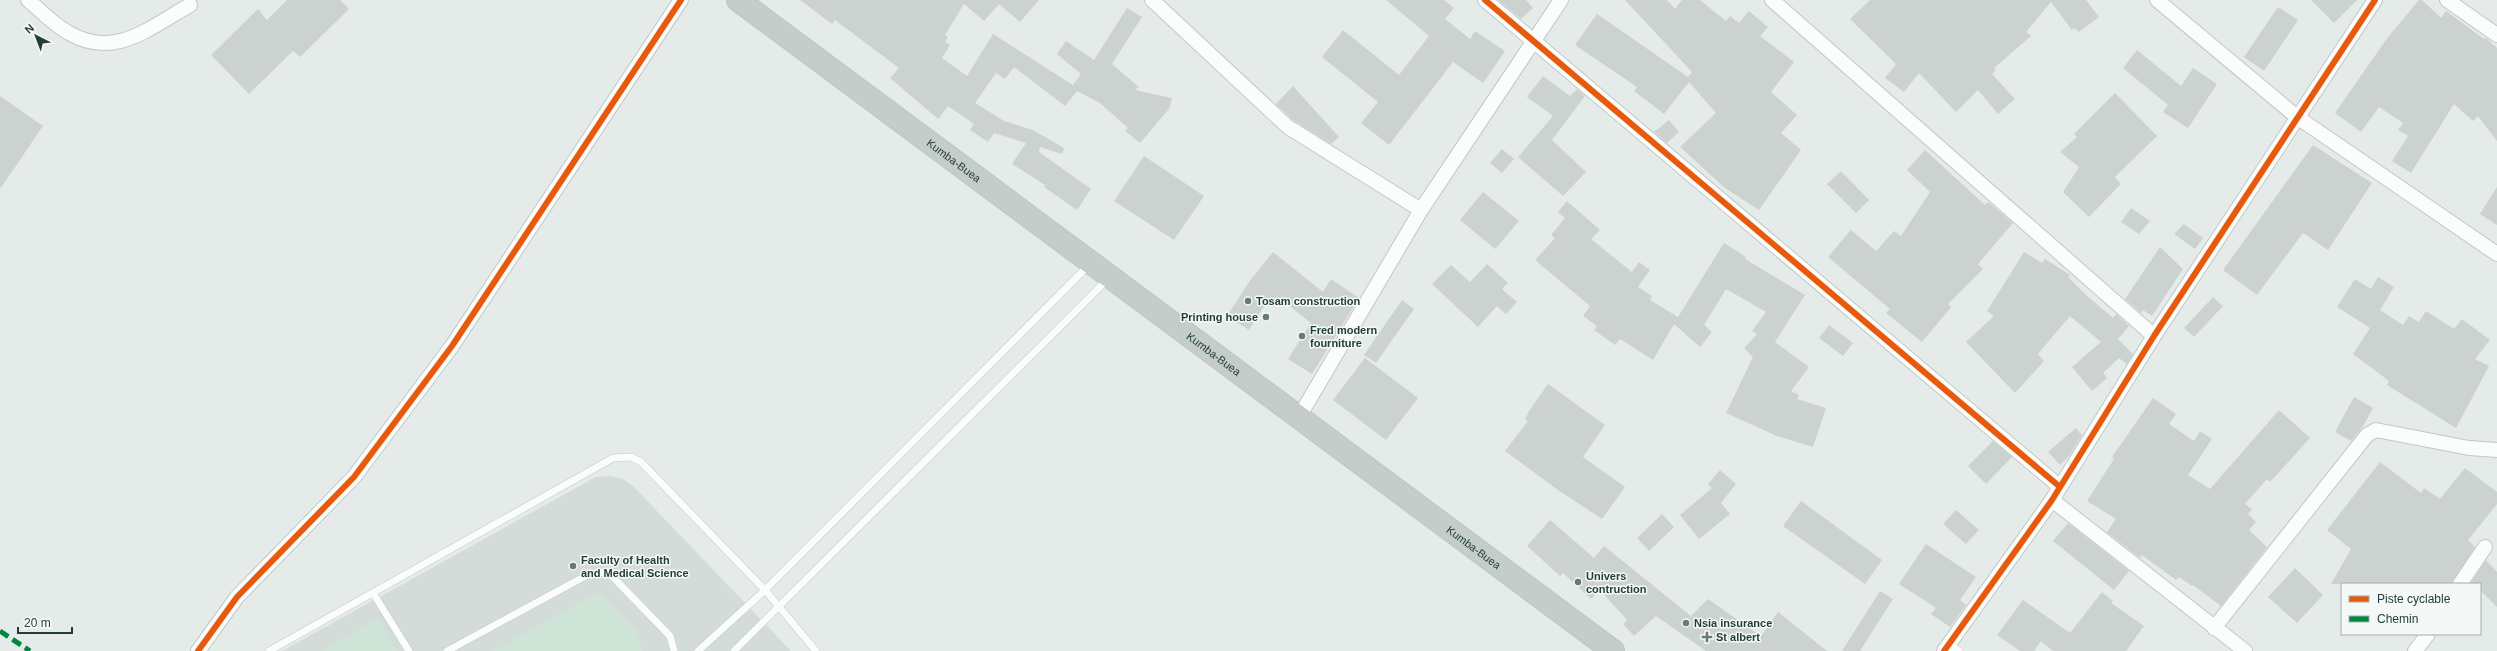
<svg xmlns="http://www.w3.org/2000/svg" width="2497" height="651" font-family="Helvetica,sans-serif">
	<style>
		.built { fill: #d3dcd8 }
		.green { fill: #cee4d6 }
		.building { fill: #ccd2d0 }
		.lines { fill: none; stroke-linecap: round; stroke-linejoin: round }
		.service-casing { stroke: #c2c8c6; stroke-width: 8 }
		.minor-casing { stroke: #c2c8c6; stroke-width: 16 }
		.trunk-casing { stroke: #bdc6c4; stroke-width: 24 }
		.service { stroke: #fbfcfc; stroke-width: 7 }
		.minor { stroke: #fbfcfc; stroke-width: 14 }
		.trunk { stroke: #c4cdca; stroke-width: 22 }
		.quiet { stroke: #00873e; stroke-width: 5; stroke-dasharray: 10 5; stroke-linecap: butt }
		.cycleway-casing { stroke: #f4f9f7; stroke-width: 8 }
		.cycleway { stroke: #e8590c; stroke-width: 6 }
		.poi-dot { fill: #677b76; stroke: #f4f9f7; stroke-width: 1.5 }
		.labels { text-anchor: middle; stroke-width: 3; stroke-linejoin: round; paint-order: stroke }
		.street-label { font-size: 11px; fill: #233e39; stroke: #f4f9f7 }
		.poi-label { font-size: 11px; font-weight: bold; fill: #233e39; stroke: #f4f9f7; text-anchor: start }
	</style>
	<rect width="100%" height="100%" fill="#e5ebe8"/>
	<!-- built -->
	<path class="built" d="M 609,476 L 623,479 L 634,487 L 791,651 L 282,651 L 596,477 Z"/>
	<!-- green -->
	<path class="green" d="M 599,592 L 638,632 L 642,651 L 493,651 Z
		M 378,618 L 398,651 L 323,651 Z"/>
	<!-- building -->
	<path class="building" d="M 287,0 L 340,0 L 349,9 L 300,57 L 293,51 L 249,94 L 211,55 L 258,9 L 267,20 Z
		M 800,0 L 1039,0 L 1020,22 L 999,4 L 984,21 L 964,4 L 945,35 L 948,37 L 945,42 L 950,45 L 942,58 L 967,76 L 993,34 L 1073,85 L 1081,74 L 1057,54 L 1066,41 L 1094,60 L 1127,8 L 1142,17 L 1112,64 L 1139,87 L 1135,90 L 1172,98 L 1169,109 L 1140,143 L 1125,131 L 1128,128 L 1100,103 L 1077,91 L 1065,106 L 1014,67 L 1005,79 L 996,73 L 975,103 L 1004,121 L 1033,130 L 1064,148 L 1062,154 L 1040,147 L 1039,152 L 1091,189 L 1077,210 L 1044,187 L 1045,185 L 1012,164 L 1026,143 L 994,133 L 988,142 L 970,130 L 974,124 L 948,106 L 938,119 L 890,78 L 899,68 L 835,20 L 832,24 Z
		M 1386,0 L 1444,0 L 1454,8 L 1445,19 L 1470,39 L 1475,31 L 1505,51 L 1483,83 L 1453,62 L 1389,145 L 1361,123 L 1378,102 L 1322,57 L 1343,30 L 1399,75 L 1429,36 Z
		M 1498,0 L 1526,0 L 1533,8 L 1521,19 Z
		M 1625,0 L 1667,0 L 1675,9 L 1682,0 L 1700,0 L 1726,21 L 1730,16 L 1739,23 L 1749,11 L 1768,27 L 1760,36 L 1794,62 L 1771,92 L 1797,115 L 1781,133 L 1801,150 L 1759,210 L 1725,188 L 1680,147 L 1716,113 L 1689,82 L 1664,114 L 1634,91 L 1637,87 L 1575,45 L 1597,14 L 1688,77 L 1692,72 Z
		M 1870,0 L 2086,0 L 2099,17 L 2079,32 L 2074,28 L 2072,30 L 2051,2 L 2026,32 L 2031,36 L 1994,68 L 1996,70 L 1992,74 L 2015,99 L 1998,114 L 1978,90 L 1956,112 L 1919,73 L 1904,92 L 1885,78 L 1896,64 L 1850,19 Z
		M 2311,0 L 2357,0 L 2334,23 Z
		M 2419,0 L 2422,0 L 2441,18 L 2446,11 L 2484,39 L 2486,38 L 2497,48 L 2497,141 L 2478,116 L 2473,121 L 2454,104 L 2411,173 L 2392,161 L 2408,136 L 2398,130 L 2403,123 L 2379,107 L 2361,132 L 2335,113 L 2388,37 Z
		M 2278,7 L 2298,20 L 2264,71 L 2244,57 Z
		M 2137,50 L 2181,86 L 2193,68 L 2217,84 L 2188,128 L 2163,112 L 2168,105 L 2123,68 Z
		M 1543,76 L 1570,96 L 1577,89 L 1585,96 L 1552,140 L 1586,172 L 1563,196 L 1518,157 L 1553,116 L 1527,97 Z
		M 1293,86 L 1339,137 L 1331,144 L 1293,120 L 1276,104 Z
		M 2115,93 L 2157,136 L 2115,177 L 2121,184 L 2089,217 L 2063,192 L 2079,167 L 2060,152 L 2077,137 L 2074,134 Z
		M 0,96 L 43,126 L 0,189 Z
		M 1669,120 L 1679,132 L 1667,143 L 1654,132 Z
		M 2313,145 L 2372,183 L 2328,250 L 2303,233 L 2257,295 L 2223,270 Z
		M 1502,149 L 1514,159 L 1502,173 L 1490,163 Z
		M 1925,150 L 1985,205 L 1988,202 L 2013,223 L 1978,264 L 1983,269 L 1948,304 L 1951,307 L 1922,342 L 1886,313 L 1890,309 L 1828,257 L 1851,230 L 1876,251 L 1894,231 L 1901,236 L 1930,192 L 1907,170 Z
		M 1144,156 L 1204,196 L 1174,240 L 1114,201 Z
		M 1841,171 L 1869,200 L 1856,213 L 1827,184 Z
		M 2497,187 L 2497,225 L 2480,214 Z
		M 1483,192 L 1519,221 L 1495,249 L 1460,220 Z
		M 1567,201 L 1600,230 L 1591,239 L 1632,272 L 1639,262 L 1650,270 L 1638,287 L 1652,296 L 1650,300 L 1678,317 L 1724,243 L 1746,257 L 1745,259 L 1805,295 L 1775,342 L 1809,367 L 1791,391 L 1799,395 L 1797,399 L 1826,408 L 1813,447 L 1777,436 L 1726,413 L 1753,357 L 1744,348 L 1757,334 L 1752,331 L 1766,312 L 1726,289 L 1704,325 L 1712,332 L 1700,347 L 1674,324 L 1653,360 L 1620,339 L 1615,345 L 1594,330 L 1597,326 L 1583,316 L 1590,306 L 1535,260 L 1555,238 L 1551,235 L 1565,218 L 1558,212 Z
		M 2131,208 L 2150,221 L 2139,234 L 2121,222 Z
		M 2184,224 L 2203,238 L 2195,249 L 2174,234 Z
		M 2160,247 L 2183,269 L 2152,316 L 2143,310 L 2141,313 L 2125,299 Z
		M 1273,252 L 1323,292 L 1331,279 L 1359,298 L 1312,374 L 1288,359 L 1311,323 L 1278,297 L 1275,301 L 1270,297 L 1249,330 L 1227,316 L 1249,282 Z
		M 2024,252 L 2042,263 L 2045,259 L 2070,275 L 2068,277 L 2087,296 L 2113,318 L 2116,314 L 2129,326 L 2118,339 L 2133,354 L 2127,364 L 2119,358 L 2103,373 L 2107,378 L 2092,391 L 2072,367 L 2101,342 L 2070,316 L 2038,354 L 2044,361 L 2015,393 L 1966,342 L 1994,316 L 1987,311 Z
		M 1487,264 L 1508,283 L 1502,289 L 1517,302 L 1506,314 L 1497,306 L 1478,327 L 1432,284 L 1451,265 L 1470,282 Z
		M 2378,277 L 2394,287 L 2380,310 L 2403,325 L 2409,316 L 2419,322 L 2426,311 L 2454,329 L 2462,319 L 2490,340 L 2475,359 L 2489,366 L 2456,428 L 2387,385 L 2389,381 L 2353,354 L 2370,328 L 2337,307 L 2355,279 L 2371,289 Z
		M 2213,297 L 2223,306 L 2194,337 L 2184,328 Z
		M 1402,300 L 1414,309 L 1376,363 L 1364,355 Z
		M 1829,325 L 1853,343 L 1843,356 L 1819,338 Z
		M 1365,358 L 1418,398 L 1386,440 L 1333,400 Z
		M 1548,384 L 1605,425 L 1583,457 L 1625,487 L 1602,519 L 1558,490 L 1505,451 L 1528,421 L 1525,419 L 1529,411 Z
		M 2354,397 L 2373,408 L 2362,428 L 2351,441 L 2335,432 Z
		M 2153,398 L 2176,414 L 2169,424 L 2194,441 L 2200,431 L 2212,439 L 2188,475 L 2210,489 L 2279,410 L 2310,438 L 2270,482 L 2267,479 L 2245,504 L 2252,509 L 2248,514 L 2256,522 L 2249,530 L 2267,547 L 2221,606 L 2193,585 L 2192,586 L 2179,577 L 2176,580 L 2142,555 L 2140,558 L 2107,532 L 2116,519 L 2087,501 L 2114,459 L 2112,457 Z
		M 2076,428 L 2082,435 L 2069,456 L 2060,465 L 2048,452 Z
		M 1993,441 L 2012,457 L 1986,484 L 1968,466 Z
		M 2380,462 L 2421,493 L 2424,488 L 2440,499 L 2465,468 L 2497,492 L 2497,504 L 2468,540 L 2475,547 L 2452,584 L 2331,584 L 2351,549 L 2327,530 Z
		M 1720,470 L 1736,484 L 1721,503 L 1730,514 L 1699,539 L 1680,515 L 1712,488 L 1708,484 Z
		M 1801,501 L 1882,560 L 1865,584 L 1783,526 Z
		M 1956,510 L 1979,530 L 1966,544 L 1943,524 Z
		M 1662,514 L 1674,527 L 1649,551 L 1637,538 Z
		M 1550,520 L 1594,558 L 1604,546 L 1691,616 L 1708,599 L 1761,636 L 1778,612 L 1827,651 L 1706,651 L 1656,616 L 1634,636 L 1623,624 L 1627,620 L 1600,590 L 1591,599 L 1563,573 L 1560,576 L 1527,546 Z
		M 2068,523 L 2129,571 L 2114,590 L 2053,541 Z
		M 1926,544 L 1976,577 L 1960,600 L 1966,605 L 1950,627 L 1931,614 L 1936,608 L 1899,584 Z
		M 2486,560 L 2497,572 L 2497,607 L 2480,590 L 2480,584 L 2470,584 Z
		M 2295,568 L 2323,595 L 2297,623 L 2268,597 Z
		M 1880,591 L 1893,599 L 1860,651 L 1842,651 Z
		M 2102,592 L 2113,601 L 2111,603 L 2144,626 L 2126,651 L 2053,651 L 2041,641 L 2034,651 L 2020,651 L 1997,635 L 2023,600 L 2070,633 Z"/>
	<g class="lines">
		<!-- service casing -->
		<g class="service-casing">
			<path id="service" d="M 373,593 L 409,651
				M 1948,644 L 1959,651
				M 269,651 L 613,458 L 631,457 L 641,462 L 765,590 L 816,651
				M 447,651 L 591,573 L 608,572 L 670,636 L 674,651
				M 698,651 L 765,590 L 1090,264
				M 734,651 L 1108,279"/>
		</g>
		<!-- minor casing -->
		<g class="minor-casing">
			<path id="minor" d="M 28,0 C 41,11 54,25 69,33 C 115,60 150,27 190,5
				M 1152,0 L 1288,127 L 1421,210
				M 1485,0 L 2060,487
				M 1772,0 L 2154,336
				M 2157,0 L 2297,117 L 2497,254
				M 2447,0 L 2497,35
				M 1299,417 L 1421,210 L 1561,0
				M 2052,500 L 2245,651
				M 2460,584 L 2485,547
				M 2214,628 L 2367,435 L 2376,430 L 2469,448 L 2497,450
				M 198,651 L 237,597 L 354,477 L 452,346 L 681,0
				M 1944,651 L 2052,500 L 2154,336 L 2375,0
				M 2415,651 L 2428,634"/>
		</g>
		<!-- trunk casing -->
		<g class="trunk-casing">
			<g id="trunk">
				<path id="s1" d="M 738,0 L 1613,651"/>
			</g>
		</g>
		<!-- service -->
		<use href="#service" class="service"/>
		<!-- minor -->
		<use href="#minor" class="minor"/>
		<!-- trunk -->
		<use href="#trunk" class="trunk"/>
		<!-- quiet -->
		<path class="quiet" d="M 0,631 L 30,651"/>
		<!-- cycleway casing -->
		<g class="cycleway-casing">
			<path id="cycleway" d="M 1485,0 L 2060,487
				M 198,651 L 237,597 L 354,477 L 452,346 L 681,0
				M 1944,651 L 2052,500 L 2154,336 L 2375,0"/>
		</g>
		<!-- cycleway -->
		<use href="#cycleway" class="cycleway"/>
	</g>
	<!-- markers -->
	<g class="poi-dot">
		<circle cx="1248" cy="301" r="4"/>
		<circle cx="1266" cy="317" r="4"/>
		<circle cx="1302" cy="336" r="4"/>
		<circle cx="573" cy="566" r="4"/>
		<circle cx="1578" cy="582" r="4"/>
		<circle cx="1686" cy="623" r="4"/>
		<path d="M1705 631h4v4h4v4h-4v4h-4v-4h-4v-4h4z"/>
	</g>
	<g class="labels">
		<!-- street labels -->
		<g class="street-label">
			<text dy="4" stroke="none"><textPath href="#s1" startOffset="269">Kumba-Buea</textPath></text>
			<text dy="4" stroke="none"><textPath href="#s1" startOffset="593">Kumba-Buea</textPath></text>
			<text dy="4" stroke="none"><textPath href="#s1" startOffset="917">Kumba-Buea</textPath></text>
		</g>
		<!-- poi labels -->
		<g class="poi-label">
			<text x="1256" y="305">Tosam construction</text>
			<text x="1258" y="321" text-anchor="end">Printing house</text>
			<text x="1310" y="334">Fred modern<tspan x="1310" dy="13">fourniture</tspan></text>
			<text x="581" y="564">Faculty of Health<tspan x="581" dy="13">and Medical Science</tspan></text>
			<text x="1586" y="580">Univers<tspan x="1586" dy="13">contruction</tspan></text>
			<text x="1694" y="627">Nsia insurance</text>
			<text x="1716" y="641">St albert</text>
		</g>
	</g>
	<!-- legend -->
	<rect x="2341" y="583" width="140" height="52" fill="#f4f9f7" stroke="#a0aeab"/>
	<rect x="2349" y="596" width="20" height="6" fill="#e8590c" stroke="#a0aeab"/>
	<text x="2377" y="603" font-size="12" fill="#233e39">Piste cyclable</text>
	<rect x="2349" y="616" width="20" height="6" fill="#00873e" stroke="#a0aeab"/>
	<text x="2377" y="623" font-size="12" fill="#233e39">Chemin</text>
	<!-- north arrow -->
	<g transform="translate(36 36) rotate(318)" stroke="#f4f9f7" stroke-width="3" paint-order="stroke">
	<path d="M0-3L7 15L0 10L-7 15Z" fill="#233e39"/>
	<text y="-6" font-size="11" font-weight="bold" text-anchor="middle" fill="#233e39">N</text>
	</g>
	<!-- scale -->
	<path d="M18 627v6h54v-6" fill="none" stroke="#233e39" stroke-width="2"/>
	<text x="24" y="627" font-size="12" fill="#233e39" stroke="#f4f9f7" stroke-width="3" paint-order="stroke">20 m</text>
</svg>
